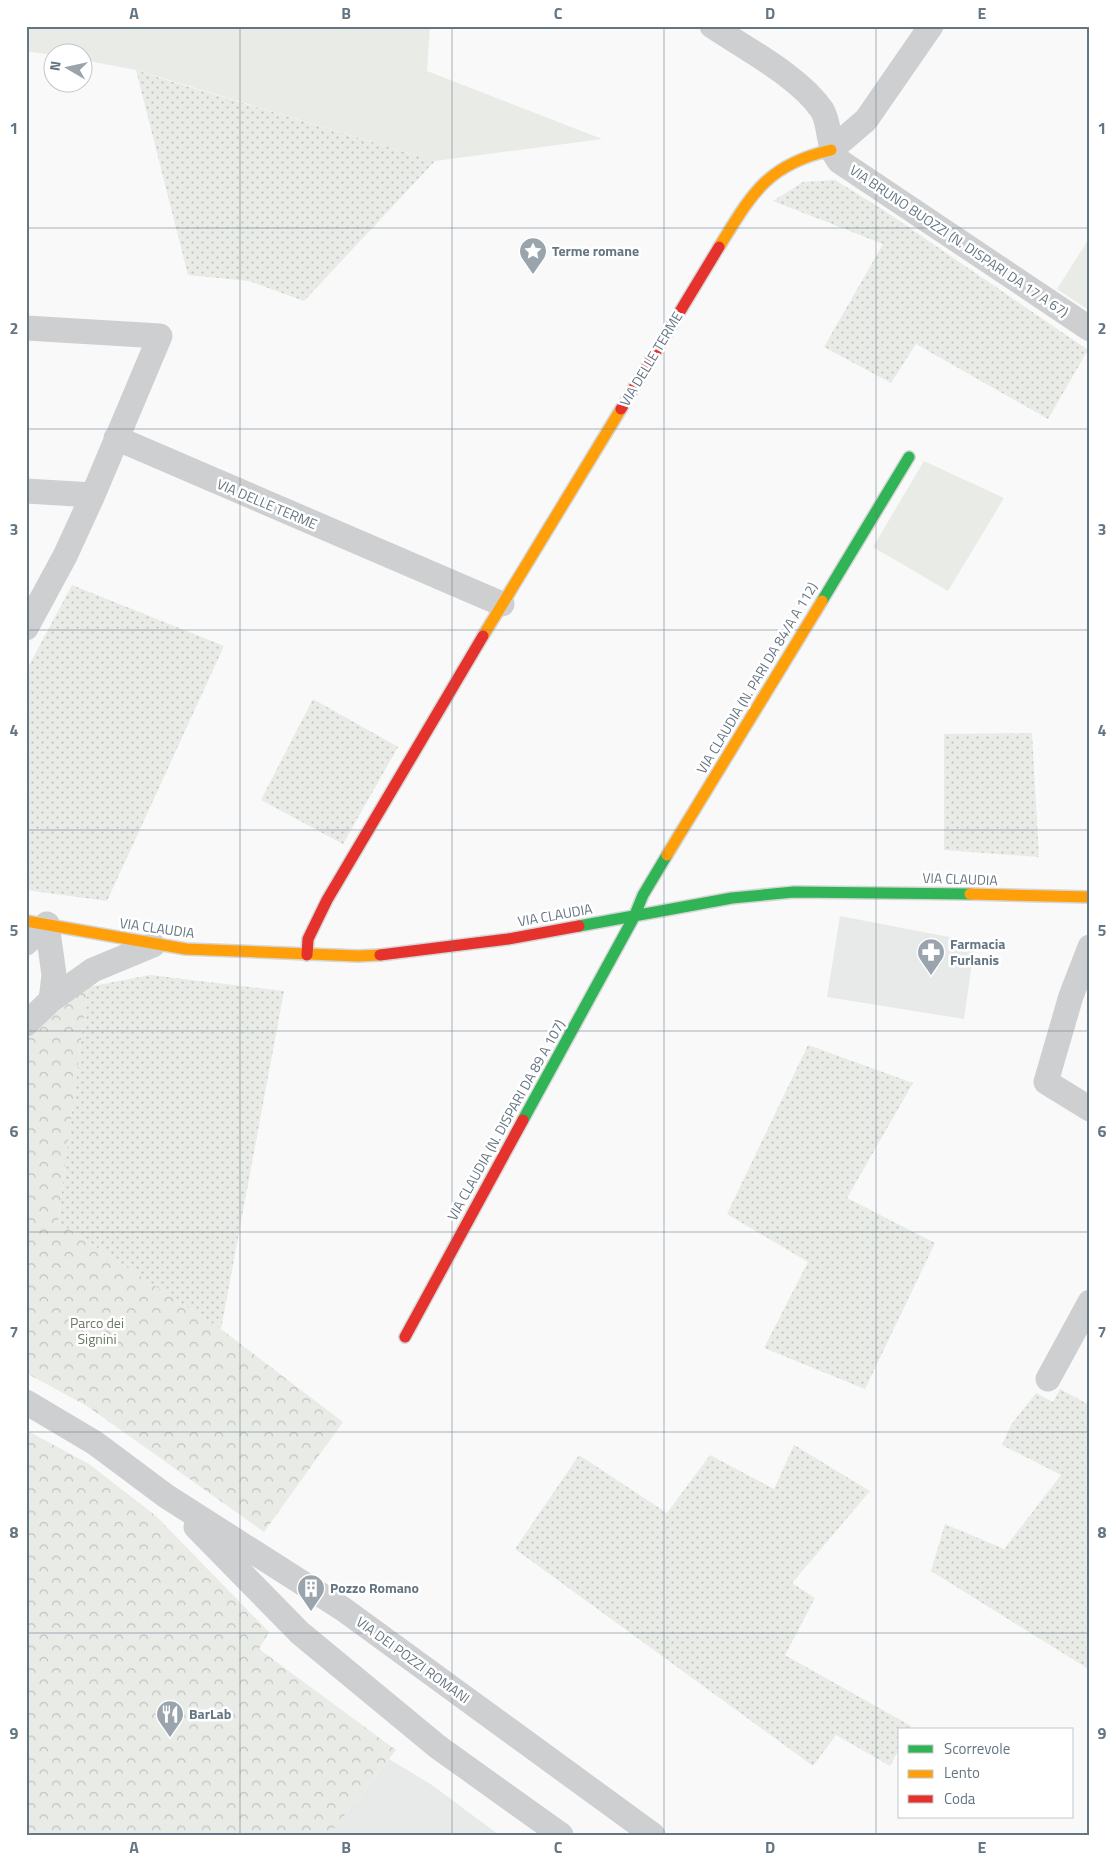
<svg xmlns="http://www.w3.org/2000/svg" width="1116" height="1861" font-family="'Titillium Web',sans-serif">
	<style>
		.built { fill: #e8e9e9 }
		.grass { fill: #e8ebe6 }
		.forest { fill: url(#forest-crowns) }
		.garden { fill: url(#garden-dots) }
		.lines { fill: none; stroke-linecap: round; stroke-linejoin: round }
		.fast-casing { stroke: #d5d6d7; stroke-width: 14 }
		.slow-casing { stroke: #d5d6d7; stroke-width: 14 }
		.jam-casing { stroke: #d5d6d7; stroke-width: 14 }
		.street { stroke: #cecfd0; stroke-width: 25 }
		.fast { stroke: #30b455; stroke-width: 11 }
		.slow { stroke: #ff9f0a; stroke-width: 11 }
		.jam { stroke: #e5322d; stroke-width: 11 }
		.grid { fill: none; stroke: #657683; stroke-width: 1; stroke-opacity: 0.55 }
		.labels { text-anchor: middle; stroke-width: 5; stroke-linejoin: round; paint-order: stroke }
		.street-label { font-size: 14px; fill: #657683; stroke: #fff }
		.poi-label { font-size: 14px; font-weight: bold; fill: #657683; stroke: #fff; text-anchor: start }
		.park-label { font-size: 14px; fill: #687a64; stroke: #fff }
		.neatline { fill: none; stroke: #657683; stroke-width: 2 }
		.grid-label { font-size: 16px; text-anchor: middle; font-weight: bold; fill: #657683 }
	</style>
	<defs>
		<pattern id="forest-crowns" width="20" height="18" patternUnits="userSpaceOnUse" patternTransform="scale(1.25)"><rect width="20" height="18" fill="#e8ebe6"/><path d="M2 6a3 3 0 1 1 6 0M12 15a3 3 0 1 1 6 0" fill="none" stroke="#c0c3c0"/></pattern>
		<pattern id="garden-dots" width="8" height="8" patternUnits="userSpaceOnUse" patternTransform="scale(1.25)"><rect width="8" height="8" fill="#e8ebe6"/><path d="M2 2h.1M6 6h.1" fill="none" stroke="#c0c3c0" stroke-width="1.8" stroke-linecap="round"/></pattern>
	</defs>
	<rect width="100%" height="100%" fill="#f9f9f9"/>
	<!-- built -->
	<path class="built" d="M 840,916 L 975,942 L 964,1019 L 827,997 Z
		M 389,1759 L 432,1785 L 499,1835 L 329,1835 Z"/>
	<!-- grass -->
	<path class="grass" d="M 26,26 L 430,26 L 427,71 L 602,139 L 435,161 L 136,70 L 83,60 L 82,52 L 52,52 L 52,55 L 26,51 Z
		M 1090,237 L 1090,311 L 1057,289 Z
		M 924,461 L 1004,498 L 948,591 L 873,547 Z"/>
	<!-- forest -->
	<path class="forest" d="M 88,987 L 58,1222 L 221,1329 L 343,1422 L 264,1532 L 87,1406 L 26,1373 L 26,1034 Z
		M 26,1430 L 89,1464 L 156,1516 L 269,1632 L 259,1649 L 396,1750 L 329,1835 L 26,1835 Z"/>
	<!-- garden -->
	<path class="garden" d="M 136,70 L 163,79 L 435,161 L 304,301 L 249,281 L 188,275 Z
		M 835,180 L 882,209 L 1088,350 L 1048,419 L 916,344 L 891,383 L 824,347 L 883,244 L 773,201 L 803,182 Z
		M 72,585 L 224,646 L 107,901 L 26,890 L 26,671 Z
		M 313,699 L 398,747 L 343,844 L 261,800 Z
		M 1032,733 L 1039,857 L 944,850 L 944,734 Z
		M 150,975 L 284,991 L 221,1329 L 58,1222 L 88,987 Z
		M 808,1045 L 913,1083 L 847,1198 L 935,1243 L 865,1389 L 764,1348 L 808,1262 L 727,1214 Z
		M 1060,1389 L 1090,1405 L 1090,1670 L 931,1571 L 945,1524 L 1004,1549 L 1061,1475 L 1002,1445 L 1011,1425 L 1036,1393 L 1053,1402 Z
		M 794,1445 L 870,1491 L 792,1583 L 815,1598 L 785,1655 L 911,1726 L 910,1730 L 900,1730 L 900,1748 L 890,1766 L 836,1735 L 813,1766 L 515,1549 L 579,1455 L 667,1513 L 710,1455 L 774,1489 Z"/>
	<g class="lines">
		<!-- fast casing -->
		<g class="fast-casing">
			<path id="fast" d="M 822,601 L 909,457
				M 579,926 L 732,898 L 794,892 L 970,894
				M 523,1120 L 634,917 L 643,895 L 667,855"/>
		</g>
		<!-- slow casing -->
		<g class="slow-casing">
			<path id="slow" d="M 719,247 C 752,194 766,165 831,150
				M 483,636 L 621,409
				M 667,855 L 822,601
				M 970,894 L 1090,897
				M 26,921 L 186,949 L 358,956 L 380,955"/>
		</g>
		<!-- jam casing -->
		<g class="jam-casing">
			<path id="jam" d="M 621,409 L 719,247
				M 307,955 L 308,939 L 327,900 L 483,636
				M 380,955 L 508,939 L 579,926
				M 405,1337 L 523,1120"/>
		</g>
		<!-- street -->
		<path class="street" d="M 712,26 C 746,49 800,77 822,110 C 831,125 826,143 839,161 L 1090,329
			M 831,150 L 866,120 L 931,26
			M 26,328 L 160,336 L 93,495 L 65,556 L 26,628
			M 116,438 L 502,604
			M 26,491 L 93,495
			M 26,943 L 47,924
			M 1090,947 L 1071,996 L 1046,1082 L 1090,1109
			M 51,1000 L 93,970 L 153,945
			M 26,1024 L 51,1000 L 54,975 L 47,924
			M 1048,1379 L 1090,1302
			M 26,1402 L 95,1443 L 166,1496 L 343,1609 L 653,1835
			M 196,1527 L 300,1633 L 438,1747 L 561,1835"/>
		<!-- fast -->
		<use href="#fast" class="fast"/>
		<!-- slow -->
		<use href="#slow" class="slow"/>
		<!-- jam -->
		<use href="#jam" class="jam"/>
	</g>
	<!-- grid -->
	<path class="grid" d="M 240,26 L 240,1835M 452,26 L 452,1835M 664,26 L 664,1835M 876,26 L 876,1835M 26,228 L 1090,228M 26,429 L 1090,429M 26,630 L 1090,630M 26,830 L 1090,830M 26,1031 L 1090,1031M 26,1232 L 1090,1232M 26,1432 L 1090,1432M 26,1633 L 1090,1633"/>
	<!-- icons -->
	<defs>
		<g id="sight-pin" transform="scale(1.4375)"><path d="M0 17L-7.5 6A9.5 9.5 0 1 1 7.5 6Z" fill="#99a4ac" stroke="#fff"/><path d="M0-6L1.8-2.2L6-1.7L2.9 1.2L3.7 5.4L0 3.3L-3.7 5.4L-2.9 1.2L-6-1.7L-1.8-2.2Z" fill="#fff"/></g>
		<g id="pharmacy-pin" transform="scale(1.4375)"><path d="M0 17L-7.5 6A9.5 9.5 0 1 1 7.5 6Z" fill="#99a4ac" stroke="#fff"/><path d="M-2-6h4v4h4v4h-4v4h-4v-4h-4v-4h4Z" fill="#fff"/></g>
		<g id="building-pin" transform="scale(1.4375)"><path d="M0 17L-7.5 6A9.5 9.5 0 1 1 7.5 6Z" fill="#99a4ac" stroke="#fff"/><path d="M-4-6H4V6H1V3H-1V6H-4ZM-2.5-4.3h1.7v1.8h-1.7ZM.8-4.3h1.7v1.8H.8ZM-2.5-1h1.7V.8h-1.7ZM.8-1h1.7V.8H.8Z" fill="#fff"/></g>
		<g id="restaurant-pin" transform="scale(1.4375)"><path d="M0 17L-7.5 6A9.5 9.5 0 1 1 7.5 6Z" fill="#99a4ac" stroke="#fff"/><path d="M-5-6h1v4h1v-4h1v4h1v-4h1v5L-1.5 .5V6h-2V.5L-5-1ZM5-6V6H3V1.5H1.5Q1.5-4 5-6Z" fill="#fff"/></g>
	</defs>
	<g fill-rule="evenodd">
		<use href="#sight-pin" x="533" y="251"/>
		<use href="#pharmacy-pin" x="931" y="952"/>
		<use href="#building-pin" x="311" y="1588"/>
		<use href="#restaurant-pin" x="170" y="1714"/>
	</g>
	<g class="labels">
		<!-- street labels -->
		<g class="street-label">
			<text transform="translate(959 241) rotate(34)" y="5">VIA BRUNO BUOZZI (N. DISPARI DA 17 A 67)</text>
			<text transform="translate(651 359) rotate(-59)" y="5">VIA DELLE TERME</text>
			<text transform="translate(267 504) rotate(23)" y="5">VIA DELLE TERME</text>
			<text transform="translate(757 678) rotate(-59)" y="5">VIA CLAUDIA (N. PARI DA 84/A A 112)</text>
			<text transform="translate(960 879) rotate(2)" y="5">VIA CLAUDIA</text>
			<text transform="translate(555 915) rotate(-10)" y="5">VIA CLAUDIA</text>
			<text transform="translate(157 928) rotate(8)" y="5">VIA CLAUDIA</text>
			<text transform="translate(506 1120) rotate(-61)" y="5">VIA CLAUDIA (N. DISPARI DA 89 A 107)</text>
			<text transform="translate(413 1660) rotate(36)" y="5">VIA DEI POZZI ROMANI</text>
		</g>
		<!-- poi labels -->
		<g class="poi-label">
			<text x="552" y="256">Terme romane</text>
			<text x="950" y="949">Farmacia<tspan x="950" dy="16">Furlanis</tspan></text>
			<text x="330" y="1593">Pozzo Romano</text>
			<text x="189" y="1719">BarLab</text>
		</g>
		<!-- park labels -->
		<g class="park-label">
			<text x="97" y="1328">Parco dei<tspan x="97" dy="16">Signini</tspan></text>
		</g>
	</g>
	<!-- border -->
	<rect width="1116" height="1861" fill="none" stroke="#ffffff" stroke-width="55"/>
	<!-- legend -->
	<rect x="898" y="1728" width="175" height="90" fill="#ffffff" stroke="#c1c8cd"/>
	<rect x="908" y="1745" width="25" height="8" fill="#30b455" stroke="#c1c8cd"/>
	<text x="944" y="1754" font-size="15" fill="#657683">Scorrevole</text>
	<rect x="908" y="1770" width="25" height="8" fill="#ff9f0a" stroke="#c1c8cd"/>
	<text x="944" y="1778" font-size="15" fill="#657683">Lento</text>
	<rect x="908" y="1795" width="25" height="8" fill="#e5322d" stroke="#c1c8cd"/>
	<text x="944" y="1804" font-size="15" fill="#657683">Coda</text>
	<!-- north arrow -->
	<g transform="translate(68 68) rotate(279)"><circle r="24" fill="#ffffff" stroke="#c1c8cd"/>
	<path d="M0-4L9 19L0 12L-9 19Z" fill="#99a4ac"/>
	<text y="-8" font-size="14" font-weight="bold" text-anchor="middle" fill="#657683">N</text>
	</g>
	<rect x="28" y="28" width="1060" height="1806" class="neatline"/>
	<g class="grid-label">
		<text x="134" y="19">A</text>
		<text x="346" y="19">B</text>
		<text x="558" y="19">C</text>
		<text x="770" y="19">D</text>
		<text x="982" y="19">E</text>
		<text x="14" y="134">1</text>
		<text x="1102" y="134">1</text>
		<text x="14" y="334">2</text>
		<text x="1102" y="334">2</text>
		<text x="14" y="535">3</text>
		<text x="1102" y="535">3</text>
		<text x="14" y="736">4</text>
		<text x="1102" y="736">4</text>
		<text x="14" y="936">5</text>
		<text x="1102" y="936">5</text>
		<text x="14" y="1137">6</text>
		<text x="1102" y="1137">6</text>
		<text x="14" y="1338">7</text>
		<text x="1102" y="1338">7</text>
		<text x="14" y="1538">8</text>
		<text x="1102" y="1538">8</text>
		<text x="14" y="1739">9</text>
		<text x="1102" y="1739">9</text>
		<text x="134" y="1853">A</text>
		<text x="346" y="1853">B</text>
		<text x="558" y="1853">C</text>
		<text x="770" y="1853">D</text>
		<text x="982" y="1853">E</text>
	</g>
</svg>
